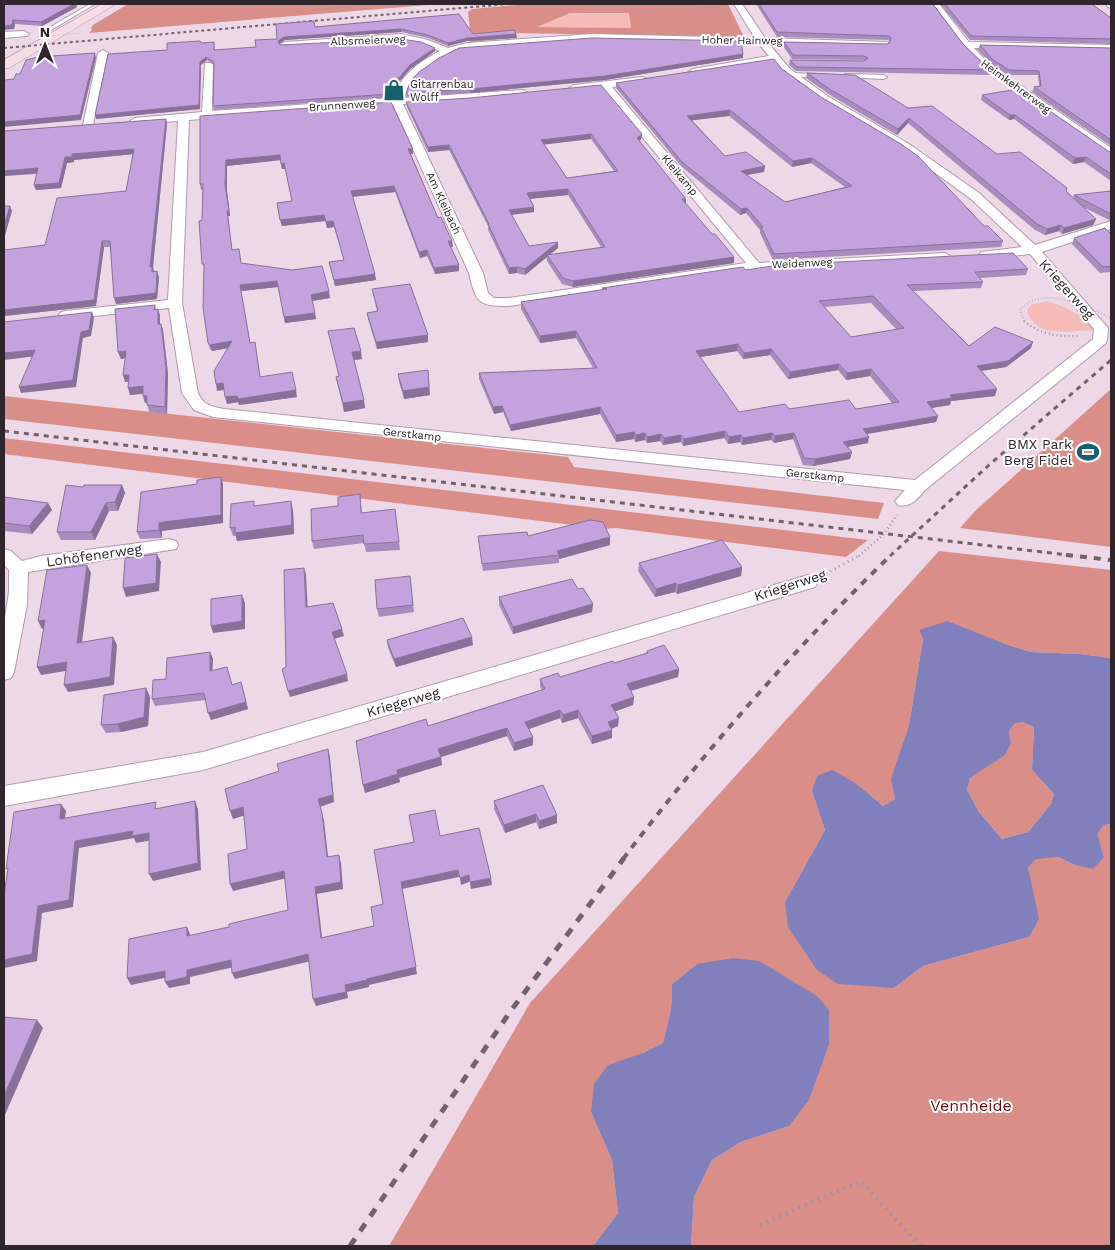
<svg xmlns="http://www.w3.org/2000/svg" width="1115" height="1250" font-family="'Work Sans',sans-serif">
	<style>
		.green { fill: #f5bcb7 }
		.forest { fill: #da8e88; fill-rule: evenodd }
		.water { fill: #827fbd; fill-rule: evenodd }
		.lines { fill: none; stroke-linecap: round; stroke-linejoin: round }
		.lane-casing { stroke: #b09bab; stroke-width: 2 }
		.street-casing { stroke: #b09bab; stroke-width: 2 }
		.secondary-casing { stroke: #b09bab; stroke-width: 1 }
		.path-far3 { stroke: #a494a0; stroke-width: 1; stroke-dasharray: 0.5 2; stroke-linecap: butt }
		.path-far2 { stroke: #a494a0; stroke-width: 2.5; stroke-dasharray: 1 3; stroke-linecap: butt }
		.path-far1 { stroke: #a494a0; stroke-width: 3; stroke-dasharray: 1 4; stroke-linecap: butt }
		.path { stroke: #a494a0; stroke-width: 4.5; stroke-dasharray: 2 5; stroke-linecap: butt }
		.lane { fill: #fff; fill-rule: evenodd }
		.street { fill: #fff; fill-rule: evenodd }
		.secondary { fill: #f8dce5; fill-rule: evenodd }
		.rail-far3 { stroke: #70636c; stroke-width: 2; stroke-dasharray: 3 3; stroke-linecap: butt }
		.rail-far2 { stroke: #70636c; stroke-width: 3; stroke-dasharray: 5 5; stroke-linecap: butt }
		.rail-far1 { stroke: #70636c; stroke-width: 4; stroke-dasharray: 7 7; stroke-linecap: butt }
		.rail { stroke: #70636c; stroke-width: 5; stroke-dasharray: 9 9; stroke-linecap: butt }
		.path-bridge-far1 { stroke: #a494a0; stroke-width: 1; stroke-dasharray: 0.5 2; stroke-linecap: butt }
		.path-bridge { stroke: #a494a0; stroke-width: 2; stroke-dasharray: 0.5 2.5; stroke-linecap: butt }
		.wall { fill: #a98bc0; fill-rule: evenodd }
		.shaded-wall { fill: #8a719c }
		.building { fill: #c5a2df; stroke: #8a719c; fill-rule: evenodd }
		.labels { text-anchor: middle; stroke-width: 4; stroke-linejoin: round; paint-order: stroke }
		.far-street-label { font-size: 11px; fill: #2e262c; stroke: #fff }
		.far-poi-label { font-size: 11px; fill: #2e262c; stroke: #fff; text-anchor: start }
		.street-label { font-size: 14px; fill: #2e262c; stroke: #fff }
		.poi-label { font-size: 14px; fill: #2e262c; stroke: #fff; text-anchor: end }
		.near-park-label { font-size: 16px; fill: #690e14; stroke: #fff }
	</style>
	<rect width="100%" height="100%" fill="#eed8e8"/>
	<!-- green -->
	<path class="green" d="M 570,13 L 629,13 L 631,28 L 537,27 Z
		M 1047,301 C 1066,307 1082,314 1094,330 C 1072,331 1034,339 1027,310 L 1032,304 Z"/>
	<!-- forest -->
	<path class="forest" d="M 128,4 L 440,4 L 89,33 L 92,30 L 91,28 L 93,25 Z
		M 526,4 L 728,4 L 744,37 L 509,33 L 497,39 L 469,43 L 471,38 L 468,12 L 472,9 ZM 570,13 L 629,13 L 631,28 L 537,27 Z
		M 1111,389 L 1111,547 L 960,528 L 975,511 Z
		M 4,396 L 568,457 L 574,467 L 884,503 L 878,519 L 4,419 Z
		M 4,438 L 868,540 L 846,557 L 616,528 L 604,529 L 4,454 Z
		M 939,551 L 1111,570 L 1111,658 L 1080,654 L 1031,652 L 1005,644 L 919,630 L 923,639 L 909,725 L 892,779 L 895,799 L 883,806 L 857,784 L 812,791 L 825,830 L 785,902 L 894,988 L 923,966 L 1029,937 L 1032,889 L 1028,867 L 1036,858 L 1058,857 L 1075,865 L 1104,857 L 1096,834 L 1104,825 L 1111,824 L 1111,1246 L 691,1246 L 694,1197 L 712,1160 L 741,1142 L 789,1126 L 697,964 L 672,984 L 671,1009 L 663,1043 L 643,1053 L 591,1112 L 612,1160 L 618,1213 L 593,1246 L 389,1246 L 530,1003 Z
		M 1023,721 L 1034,727 L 1032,770 L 1054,794 L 1051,804 L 1028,832 L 1002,839 L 979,812 L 967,790 L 970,778 L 1011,743 L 1009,731 L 1015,723 Z"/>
	<!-- water -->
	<path class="water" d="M 947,621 L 1005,644 L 1031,652 L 1080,654 L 1111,658 L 1111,824 L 1104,825 L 1097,834 L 1104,857 L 1093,869 L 1075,865 L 1058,857 L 1036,859 L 1028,867 L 1039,919 L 1029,937 L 923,966 L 894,988 L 838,984 L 817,970 L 788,927 L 785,902 L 825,830 L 812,791 L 817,776 L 832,770 L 857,784 L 883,806 L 895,799 L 891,779 L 909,725 L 923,639 L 919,630 ZM 1023,722 L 1034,727 L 1032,770 L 1054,794 L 1051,804 L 1028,832 L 1002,839 L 979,812 L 967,790 L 970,778 L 1005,755 L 1011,743 L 1009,731 L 1015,723 Z
		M 733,958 L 759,961 L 817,996 L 829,1010 L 829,1044 L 809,1100 L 789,1126 L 741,1142 L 712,1160 L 694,1197 L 691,1246 L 593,1246 L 618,1213 L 612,1160 L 591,1112 L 594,1084 L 608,1065 L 643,1053 L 663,1043 L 671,1009 L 672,984 L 697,964 Z"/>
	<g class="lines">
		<!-- lane casing -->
		<g class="lane-casing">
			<path id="lane" d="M 90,4 L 95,4 L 51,30 L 47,29 Z
				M 792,73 L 818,74 L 821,76 L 818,78 L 790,76 Z
				M 845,74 L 884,75 L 887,77 L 884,79 L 843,77 Z"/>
		</g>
		<!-- street casing -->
		<g class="street-casing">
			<path id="street" d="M 734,4 L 742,4 L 765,38 L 888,42 L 888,46 L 885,47 L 769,44 L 790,69 L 829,97 L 909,144 L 979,193 L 1035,245 L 1111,221 L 1111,229 L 1042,252 L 1108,328 L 1107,341 L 1105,344 L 925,490 C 917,499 911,508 898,505 L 895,501 L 905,490 L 213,417 L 194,410 L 182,393 L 169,308 L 66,319 L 61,318 L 59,315 L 61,312 L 66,311 L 168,300 L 178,121 L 135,124 L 130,121 L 135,118 L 202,112 L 205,63 L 211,63 L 213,65 L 212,111 L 393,98 C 400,76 420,61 440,51 L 422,44 L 401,40 L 285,48 L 280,45 L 285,42 L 401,34 L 428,40 L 448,48 L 467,43 L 592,34 L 755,38 ZM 592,40 L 759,44 L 769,56 L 693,69 L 688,72 L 693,75 L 773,61 L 782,73 L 821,101 L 901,148 L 971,199 L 1022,247 L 981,252 L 979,255 L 981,258 L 986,259 L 1030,254 L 1094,329 L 1093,339 L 915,480 L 224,409 C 212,407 203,405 198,393 L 182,303 L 189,120 L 393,105 L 469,273 C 476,303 478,306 509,306 L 735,272 L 945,261 L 952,257 L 945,253 L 759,263 L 612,87 L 646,82 L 646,78 L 642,77 L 574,85 L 569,88 L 574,91 L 602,88 L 746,263 L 509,298 L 494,298 L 488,293 L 483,273 L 403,104 L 523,96 L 528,93 L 523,90 L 404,98 L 410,83 L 427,67 L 459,50 Z
				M 931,4 L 939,4 L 969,42 L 1111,45 L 1111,51 L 974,48 L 990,65 L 1111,148 L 1111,156 L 1107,155 L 984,69 L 963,47 Z
				M 1106,4 L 1111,4 L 1111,8 L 1108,7 Z
				M 24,31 L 29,34 L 27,36 L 4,38 L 4,32 Z
				M 103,50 L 108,53 L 93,125 L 88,128 L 83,125 L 98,53 Z
				M 169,539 L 176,541 L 178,545 L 176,549 L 28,572 L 27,605 L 14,672 L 11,678 L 4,680 L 4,624 L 9,592 L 9,570 L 4,565 L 4,549 L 11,551 L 22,561 L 41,556 Z
				M 808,575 L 815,577 L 818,582 L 815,587 L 203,770 L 4,806 L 4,786 L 203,752 Z"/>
		</g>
		<!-- secondary casing -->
		<g class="secondary-casing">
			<path id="secondary" d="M 102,4 L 116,4 L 9,68 L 4,69 L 4,60 Z"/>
		</g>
		<!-- path-far3 -->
		<path class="path-far3" d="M 241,4 L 247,9 L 258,12
			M 264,13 L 389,4
			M 107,24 L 266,13
			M 696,24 L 722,4
			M 515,27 L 548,13 L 564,11 L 669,10 L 716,7
			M 492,29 L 487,17 L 497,14 L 536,13 L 542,15"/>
		<!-- path-far2 -->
		<path class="path-far2" d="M 1024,321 C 1039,334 1058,337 1078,336
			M 859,556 L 884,534 L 897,515"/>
		<!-- path-far1 -->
		<path class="path-far1" d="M 826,574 L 860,555"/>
		<!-- path -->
		<path class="path" d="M 760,1225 L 861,1181 L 920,1246"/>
		<!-- lane -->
		<use href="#lane" class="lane"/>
		<!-- street -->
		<use href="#street" class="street"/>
		<!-- secondary -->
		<use href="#secondary" class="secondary"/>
		<!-- rail-far3 -->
		<path class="rail-far3" d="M 4,48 L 507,4"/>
		<!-- rail-far2 -->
		<path class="rail-far2" d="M 4,431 L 1077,556
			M 890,556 L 989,465 L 1111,360"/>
		<!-- rail-far1 -->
		<path class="rail-far1" d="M 1066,555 L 1111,560
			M 623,859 C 705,751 794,649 891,555"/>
		<!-- rail -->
		<path class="rail" d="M 350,1246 L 510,1012 L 624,858"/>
		<!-- path-bridge-far1 -->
		<path class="path-bridge-far1" d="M 38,37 L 80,33"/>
		<!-- path-bridge -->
		<path class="path-bridge" d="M 1024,321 L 1020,310 C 1043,284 1084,306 1111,318"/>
	</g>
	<!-- wall -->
	<path class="wall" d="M 4,4 L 77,7 L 42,26 L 15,24 L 14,29 Z
		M 756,4 L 933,4 L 963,44 L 990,70 L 989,75 L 796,71 L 789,65 L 790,60 L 864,61 L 863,60 L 792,59 L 783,46 L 784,42 L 886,44 L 890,43 L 890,42 L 888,40 L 777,37 Z
		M 940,4 L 1092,4 L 1111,18 L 1111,44 L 970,40 Z
		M 459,14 L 473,34 L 516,34 L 517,38 L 467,41 L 448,46 L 428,38 L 401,32 L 285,40 L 279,44 L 280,45 L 435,51 L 410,69 L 399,82 L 392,97 L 214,110 L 213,106 L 214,65 L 207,60 L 201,65 L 200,109 L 96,119 L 167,50 L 214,42 L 215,50 L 256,47 L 277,39 L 315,27 Z
		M 980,45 L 1111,48 L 1111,146 L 1032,92 L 1034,87 L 1039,86 L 1038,75 L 1008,75 L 991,64 L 978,50 Z
		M 743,58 L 605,80 L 470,93 L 406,97 L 406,93 Z
		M 782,69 L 1003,241 L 1001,247 L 773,260 L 760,233 L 760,230 L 746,213 L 740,215 L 682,167 L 616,88 L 616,83 ZM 729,116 L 792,167 L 811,163 L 845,187 L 785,202 L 747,175 L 764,172 L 765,166 L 725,156 L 692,120 Z
		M 807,73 L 908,108 L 997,154 L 1066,192 L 1073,198 L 1074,195 L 1111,191 L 1111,220 L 1109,220 L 1083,207 L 1096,219 L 1093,225 L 1062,234 L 1059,231 L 1045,235 L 1035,230 L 908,123 L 897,135 L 830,95 L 806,78 Z
		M 982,95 L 1108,151 L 1111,152 L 1111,181 L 1084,162 L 1073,164 L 1014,119 L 1009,120 L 981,100 Z
		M 406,102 L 642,134 L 641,139 L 639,141 L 686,204 L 734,263 L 573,287 L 562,284 L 547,261 L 547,257 L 525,275 L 517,273 L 509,274 L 488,230 L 488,226 L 449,150 L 428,152 L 407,107 ZM 591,139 L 614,171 L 567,178 L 544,144 ZM 568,195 L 601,247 L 549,255 L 558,248 L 529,246 L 511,215 L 534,212 L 530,199 Z
		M 200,116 L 413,149 L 413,154 L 411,154 L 438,218 L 453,247 L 451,247 L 459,265 L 459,271 L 435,274 L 427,256 L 420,258 L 395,192 L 352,197 L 376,280 L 335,286 L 329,262 L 344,260 L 334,227 L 327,228 L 325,221 L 282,226 L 277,203 L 292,201 L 286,169 L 282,169 L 281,160 L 227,166 L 227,191 L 230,216 L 228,216 L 232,250 L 239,249 L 241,263 L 330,298 L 312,301 L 316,319 L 285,323 L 278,287 L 241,291 L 250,343 L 255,342 L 260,377 L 297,397 L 239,405 L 238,402 L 227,404 L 224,390 L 217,391 L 228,348 L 212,351 L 210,349 L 208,343 L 204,270 L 202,220 L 203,189 L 201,190 L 200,184 Z
		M 166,119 L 167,124 L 153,267 L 154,272 L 159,277 L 157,299 L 116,304 L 110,247 L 104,247 L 96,306 L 4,316 L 45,245 L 126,191 L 133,154 L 74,160 L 74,162 L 67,163 L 61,188 L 36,190 L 34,185 L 37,174 L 4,176 L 4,131 Z
		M 1111,234 L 1111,272 L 1100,273 L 1072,244 L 1074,238 Z
		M 1028,269 L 1026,275 L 980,278 L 983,282 L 981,288 L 913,291 L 969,346 L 1031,348 L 1006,367 L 981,371 L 995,396 L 951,401 L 950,405 L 931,408 L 938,416 L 936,422 L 867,434 L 868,443 L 848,447 L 852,452 L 850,459 L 813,466 L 803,465 L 793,439 L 774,443 L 771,440 L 742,445 L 740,442 L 728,444 L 724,438 L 683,446 L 681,442 L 663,445 L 660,441 L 647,443 L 645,440 L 635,442 L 634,439 L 616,442 L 600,414 L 511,431 L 503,412 L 494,414 L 479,379 L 479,373 L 593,368 L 576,338 L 540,343 L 521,309 L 521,302 L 602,290 L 602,288 L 746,270 ZM 871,303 L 897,330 L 851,337 L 824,307 ZM 737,351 L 743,359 L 770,355 L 788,379 L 838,370 L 846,380 L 870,376 L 892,403 L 856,409 L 789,409 L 739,412 L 700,357 Z
		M 372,289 L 428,335 L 428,342 L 377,349 L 368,319 L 367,313 L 377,311 Z
		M 155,305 L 156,309 L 158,309 L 160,316 L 160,324 L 161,324 L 163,330 L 168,374 L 167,414 L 149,412 L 147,403 L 145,403 L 143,396 L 143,394 L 130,395 L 128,382 L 125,382 L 125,358 L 121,359 L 118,352 Z
		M 328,331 L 362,359 L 354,360 L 365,408 L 344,412 L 336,377 L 339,376 Z
		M 428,370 L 430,395 L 404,399 L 399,382 L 398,374 Z
		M 221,477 L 223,484 L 223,523 L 167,530 L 162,531 L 162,538 L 140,539 L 137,532 L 197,484 Z
		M 122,485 L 125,493 L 118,511 L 109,511 L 95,540 L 61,540 L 57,532 L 83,487 Z
		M 360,494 L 362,513 L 395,509 L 400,550 L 366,552 L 364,543 L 314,549 L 312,541 L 338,506 Z
		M 4,497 L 52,510 L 32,534 L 4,531 Z
		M 293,510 L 294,534 L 237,541 L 236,536 L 233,536 L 230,528 Z
		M 478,536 L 610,537 L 610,545 L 559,559 L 559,563 L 483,571 Z
		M 639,563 L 742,567 L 741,576 L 677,594 L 675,592 L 655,597 L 638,571 Z
		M 410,576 L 414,612 L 379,617 L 377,609 Z
		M 499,597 L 593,604 L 592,612 L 513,634 L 499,605 Z
		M 387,640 L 473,645 L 396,667 L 388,648 Z
		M 647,651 L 679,669 L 678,677 L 631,691 L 634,697 L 633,705 L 615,711 L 618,726 L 611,729 L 612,738 L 592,744 L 578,718 L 562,723 L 560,718 L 529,729 L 533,745 L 514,751 L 507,736 L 441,757 L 442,765 L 399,778 L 400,782 L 365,793 L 428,726 L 542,690 L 540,687 L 540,679 L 560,677 L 614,663 L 646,653 Z
		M 210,652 L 213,659 L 212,671 L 229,674 L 232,685 L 241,682 L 248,709 L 211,720 L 206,700 L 155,706 L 152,699 L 166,679 Z
		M 146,688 L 150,697 L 148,726 L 121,732 L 106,733 L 101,725 Z
		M 543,785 L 557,823 L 539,829 L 536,822 L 505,833 L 494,809 L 494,801 Z"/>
	<!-- shaded-wall -->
	<path class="shaded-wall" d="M 74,4 L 76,4 L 77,7 L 42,26 L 41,22 Z
		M 13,20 L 15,24 L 14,29 L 4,30 L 4,26 Z
		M 401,29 L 401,32 L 285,40 L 278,45 L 278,41 L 284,37 Z
		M 516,34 L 517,38 L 467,41 L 448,46 L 448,43 L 467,38 Z
		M 435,48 L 435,51 L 410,69 L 399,82 L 392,97 L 391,94 L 398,79 L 410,65 Z
		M 95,53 L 96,58 L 81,120 L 4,127 L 4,128 L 4,122 Z
		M 743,54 L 743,58 L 605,80 L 470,93 L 470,89 Z
		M 206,57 L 207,60 L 201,65 L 200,109 L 96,119 L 95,115 L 200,62 Z
		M 730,110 L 729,116 L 687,121 L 687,116 Z
		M 1010,115 L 1015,115 L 1014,119 L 1009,120 Z
		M 909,118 L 908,123 L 897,135 L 898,129 Z
		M 166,119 L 167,124 L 153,267 L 154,273 L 154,278 L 150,267 Z
		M 591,134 L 591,139 L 541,145 L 541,140 Z
		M 642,134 L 641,139 L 637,143 L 637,138 Z
		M 449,145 L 449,150 L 428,152 L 428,147 Z
		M 134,149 L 135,154 L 74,160 L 74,162 L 67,163 L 61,188 L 36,190 L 34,185 L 65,157 L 72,154 Z
		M 408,149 L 413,149 L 413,154 L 409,154 Z
		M 280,155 L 281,160 L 227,166 L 227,191 L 230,216 L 228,216 L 233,256 L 227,211 L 225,185 L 226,160 Z
		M 1086,157 L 1084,162 L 1073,164 L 1075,158 Z
		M 812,158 L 811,163 L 792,167 L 793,161 Z
		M 284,163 L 286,169 L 282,169 L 281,164 Z
		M 765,166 L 764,172 L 740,176 L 741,171 Z
		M 38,168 L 40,173 L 4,176 L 4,171 Z
		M 394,186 L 395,192 L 351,197 L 351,191 Z
		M 568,189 L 568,195 L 527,199 L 527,193 Z
		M 682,199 L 686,199 L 686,204 Z
		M 10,206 L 12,211 L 4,239 L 4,226 Z
		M 534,207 L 534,212 L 509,215 L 509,210 Z
		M 747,208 L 746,213 L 740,215 L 741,209 Z
		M 324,215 L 325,221 L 282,226 L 280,220 Z
		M 1096,219 L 1093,225 L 1062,234 L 1064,228 Z
		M 333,221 L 334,227 L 327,228 L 326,222 Z
		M 1061,225 L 1059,231 L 1045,235 L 1047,229 Z
		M 102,241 L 104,247 L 96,306 L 4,316 L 4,310 Z
		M 448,241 L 452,241 L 453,247 L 448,247 Z
		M 558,242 L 558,248 L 525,275 L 525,269 Z
		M 427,250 L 427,256 L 420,258 L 419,252 Z
		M 734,257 L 734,263 L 573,287 L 573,281 Z
		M 459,265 L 459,271 L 435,274 L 434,268 Z
		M 517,267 L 517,273 L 509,274 L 509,268 Z
		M 157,271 L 159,277 L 157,299 L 116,304 L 114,298 Z
		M 375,274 L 376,280 L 335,286 L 334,280 Z
		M 277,281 L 278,287 L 241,291 L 251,349 L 240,285 Z
		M 329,291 L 330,298 L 312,301 L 311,295 Z
		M 158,309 L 160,316 L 160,331 L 158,324 Z
		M 92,312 L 94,318 L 91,336 L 83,338 L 76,387 L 21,393 L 19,387 L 81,332 Z
		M 315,313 L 316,319 L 285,323 L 284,317 Z
		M 161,324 L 163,330 L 168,374 L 167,414 L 165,407 Z
		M 576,331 L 576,338 L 540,343 L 540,336 Z
		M 428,335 L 428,342 L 377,349 L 376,342 Z
		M 232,341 L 234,347 L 212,351 L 210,345 Z
		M 1033,342 L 1031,348 L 1006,367 L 974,372 L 977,366 Z
		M 738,344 L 737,351 L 695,358 L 696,351 Z
		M 771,349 L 770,355 L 743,359 L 744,353 Z
		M 35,350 L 37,356 L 4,360 L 4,353 Z
		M 126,351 L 128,358 L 121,359 L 118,352 Z
		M 361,351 L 362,359 L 353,360 L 352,352 Z
		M 839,364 L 838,370 L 788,379 L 790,372 Z
		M 871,369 L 870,376 L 846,380 L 847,373 Z
		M 123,375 L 129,375 L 132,381 L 125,382 Z
		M 223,383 L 225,389 L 217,391 L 216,384 Z
		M 143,386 L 145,393 L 130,395 L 128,388 Z
		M 429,387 L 430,395 L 404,399 L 403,391 Z
		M 997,389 L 995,396 L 951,401 L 950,405 L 925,409 L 927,402 L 950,395 Z
		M 296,390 L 297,397 L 239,405 L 238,402 L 227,404 L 225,397 Z
		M 143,396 L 147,396 L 150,402 L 145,403 Z
		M 364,400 L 365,408 L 344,412 L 343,403 Z
		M 502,406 L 503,412 L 494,414 L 493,407 Z
		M 600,407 L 600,414 L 511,431 L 510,425 Z
		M 938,416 L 936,422 L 861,435 L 863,429 Z
		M 725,431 L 724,438 L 683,446 L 684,439 Z
		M 634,432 L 634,439 L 616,442 L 616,435 Z
		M 645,433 L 645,440 L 635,442 L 636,435 Z
		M 772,433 L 771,440 L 742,445 L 743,438 Z
		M 794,433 L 793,439 L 774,443 L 775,436 Z
		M 661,434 L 660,441 L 647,443 L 647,437 Z
		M 681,435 L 681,442 L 663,445 L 664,438 Z
		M 741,435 L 740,442 L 728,444 L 729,437 Z
		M 869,437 L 868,443 L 842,448 L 843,442 Z
		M 852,452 L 850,459 L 813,466 L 815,459 Z
		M 221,477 L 223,484 L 223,523 L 162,531 L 162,538 L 159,530 L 159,523 Z
		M 122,485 L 125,493 L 118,511 L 115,502 Z
		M 291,501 L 293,510 L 294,534 L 237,541 L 235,533 Z
		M 48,503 L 52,510 L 32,534 L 29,526 Z
		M 106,503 L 109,511 L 95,540 L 91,532 Z
		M 610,537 L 610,545 L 559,559 L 559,555 L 557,551 Z
		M 157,554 L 161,562 L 159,591 L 126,597 L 123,588 Z
		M 87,565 L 91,573 L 81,650 L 77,643 Z
		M 742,567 L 741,576 L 677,594 L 678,585 Z
		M 304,568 L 306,574 L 308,614 L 306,607 Z
		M 676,583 L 675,592 L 655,597 L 656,589 Z
		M 242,595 L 245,603 L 245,629 L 213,633 L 211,626 Z
		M 593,604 L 592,612 L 513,634 L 513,627 Z
		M 45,620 L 49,628 L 42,629 L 38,621 Z
		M 342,629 L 344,636 L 334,639 L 332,632 Z
		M 113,637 L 117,645 L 114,685 L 68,692 L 64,685 Z
		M 472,637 L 473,645 L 396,667 L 394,659 Z
		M 210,652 L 213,659 L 212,678 L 210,671 Z
		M 67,662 L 71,670 L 41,675 L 37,667 Z
		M 679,669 L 678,677 L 626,692 L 627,684 Z
		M 347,674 L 348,681 L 290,697 L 288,691 Z
		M 241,682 L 248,709 L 211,720 L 208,713 Z
		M 146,688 L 150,697 L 148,726 L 121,732 L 117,724 Z
		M 634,697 L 633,705 L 611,713 L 611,705 Z
		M 560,710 L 560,718 L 526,730 L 525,722 Z
		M 578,710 L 578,718 L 562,723 L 563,715 Z
		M 619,718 L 618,726 L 607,730 L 608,722 Z
		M 507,728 L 507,736 L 441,757 L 442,765 L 399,778 L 400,782 L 365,793 L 363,785 L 397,770 L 438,749 Z
		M 612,730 L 612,738 L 592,744 L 592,736 Z
		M 533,737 L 533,745 L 514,751 L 514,743 Z
		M 328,749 L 330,757 L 334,802 L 320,807 L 318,799 Z
		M 195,801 L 198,809 L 201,870 L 153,881 L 149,874 Z
		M 61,804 L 66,811 L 64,826 L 60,819 Z
		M 243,807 L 246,815 L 233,819 L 230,811 Z
		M 322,813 L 324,820 L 329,865 L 327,857 Z
		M 536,814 L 536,822 L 505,833 L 504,825 Z
		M 557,815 L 557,823 L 539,829 L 539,821 Z
		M 133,831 L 149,833 L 153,840 L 136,843 L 134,838 L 79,848 L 73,907 L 42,913 L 37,961 L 4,968 L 4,960 L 38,906 L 75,841 Z
		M 339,855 L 341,863 L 343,889 L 317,894 L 323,945 L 321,938 L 315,887 Z
		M 458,870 L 459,877 L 402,889 L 417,974 L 369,985 L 369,987 L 347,992 L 348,998 L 316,1006 L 313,999 L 345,985 L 367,979 L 401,882 Z
		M 284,871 L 287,878 L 233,891 L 230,884 Z
		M 469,875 L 469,882 L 461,885 L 460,878 Z
		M 491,878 L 492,885 L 471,889 L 470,882 Z
		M 187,927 L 190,934 L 190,942 L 187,936 Z
		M 308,954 L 311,961 L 235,979 L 232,973 Z
		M 231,960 L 234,967 L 190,977 L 190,984 L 169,988 L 165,982 L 187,970 Z
		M 165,971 L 169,977 L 131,985 L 127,978 Z
		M 37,1020 L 43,1028 L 4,1117 L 4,1096 Z"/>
	<!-- building -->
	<path class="building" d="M 4,4 L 74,4 L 41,22 L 13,20 L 12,25 L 4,26 Z
		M 759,4 L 933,4 L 963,44 L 990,70 L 797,67 L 790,60 L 864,61 L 868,58 L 864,56 L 793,55 L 784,42 L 886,44 L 890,43 L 891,38 L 889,36 L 777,32 Z
		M 945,4 L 1092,4 L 1111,18 L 1111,39 L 971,36 Z
		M 459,14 L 473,34 L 514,30 L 516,34 L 467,38 L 448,43 L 428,35 L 401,29 L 284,37 L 278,41 L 280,45 L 401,39 L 421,42 L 435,48 L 410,65 L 398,79 L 391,94 L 213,106 L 214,62 L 206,57 L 200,62 L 199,105 L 95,115 L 108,54 L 167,50 L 167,43 L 200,41 L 201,43 L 214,42 L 214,50 L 256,47 L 255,40 L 277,39 L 276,24 L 314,21 L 315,27 Z
		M 592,38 L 741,41 L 743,54 L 605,76 L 470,89 L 406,93 L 411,80 L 419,72 L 439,58 L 459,48 Z
		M 980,45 L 1111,48 L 1111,140 L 1034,87 L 1041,86 L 1039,71 L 1009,70 L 992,59 Z
		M 95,53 L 80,115 L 4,122 L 4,80 L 14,79 L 16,74 L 20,74 L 26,60 L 38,57 Z
		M 774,59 L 782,69 L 821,97 L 901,144 L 918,156 L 984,226 L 988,226 L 1003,241 L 774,254 L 761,227 L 763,227 L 747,208 L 741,209 L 682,162 L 616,83 ZM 730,110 L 793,161 L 812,158 L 852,186 L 785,202 L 741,171 L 765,166 L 746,152 L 725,156 L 687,116 Z
		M 807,73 L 855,75 L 908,108 L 932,106 L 997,154 L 1020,152 L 1067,188 L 1066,191 L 1096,219 L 1064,228 L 1061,225 L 1047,229 L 1037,224 L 909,118 L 898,129 L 831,90 Z
		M 601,85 L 642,134 L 637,138 L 686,199 L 682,199 L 712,234 L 715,234 L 734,257 L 573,281 L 563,278 L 547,255 L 605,247 L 568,189 L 527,193 L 534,207 L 509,210 L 529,246 L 558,242 L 525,269 L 517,267 L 509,268 L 488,224 L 489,224 L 449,145 L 428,147 L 406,102 L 470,98 ZM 591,134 L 618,171 L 567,178 L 541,140 Z
		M 1018,89 L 1108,151 L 1111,152 L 1111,174 L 1086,157 L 1075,158 L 1015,115 L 1010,115 L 982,95 Z
		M 391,102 L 413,149 L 408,149 L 423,183 L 438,218 L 441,217 L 452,241 L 448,241 L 459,265 L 434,268 L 427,250 L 419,252 L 394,186 L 351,191 L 375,274 L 334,280 L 329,262 L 344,260 L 333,221 L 326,222 L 324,215 L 280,220 L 277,203 L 292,201 L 284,163 L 281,164 L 280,155 L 226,160 L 225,185 L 229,210 L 227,211 L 232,250 L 239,249 L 241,263 L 292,270 L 322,266 L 329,291 L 311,295 L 315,313 L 284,317 L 277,281 L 240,285 L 250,343 L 255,342 L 260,377 L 292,372 L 296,390 L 238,399 L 237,396 L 225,397 L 223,383 L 216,384 L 214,371 L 232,341 L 210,345 L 208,343 L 203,308 L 204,264 L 202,264 L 199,221 L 202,220 L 203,184 L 200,184 L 200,116 Z
		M 166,119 L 150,267 L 152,267 L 152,272 L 157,271 L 156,293 L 114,298 L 110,241 L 102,241 L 94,300 L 4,310 L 4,250 L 45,245 L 57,198 L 126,191 L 134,149 L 72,154 L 72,157 L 65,157 L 59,183 L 34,185 L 38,168 L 4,171 L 4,131 Z
		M 1111,191 L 1111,214 L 1074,195 Z
		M 4,206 L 10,206 L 4,226 Z
		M 1105,228 L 1111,234 L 1111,266 L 1103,267 L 1074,238 Z
		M 1013,253 L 1028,269 L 975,272 L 983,282 L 907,285 L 969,346 L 995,327 L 1033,342 L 1008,361 L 977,366 L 997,389 L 950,395 L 952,398 L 927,402 L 938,416 L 863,429 L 869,437 L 843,442 L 852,452 L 815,459 L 804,458 L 794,433 L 775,436 L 772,433 L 743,438 L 741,435 L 729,437 L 725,431 L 684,439 L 681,435 L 664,438 L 661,434 L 647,437 L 645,433 L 636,435 L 634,432 L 616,435 L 600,407 L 510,425 L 502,406 L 493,407 L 479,373 L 597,368 L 576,331 L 540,336 L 521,302 L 607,289 L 602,288 L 736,268 L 743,267 L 746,270 L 779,265 ZM 873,296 L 904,328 L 851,337 L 819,301 ZM 738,344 L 744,353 L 771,349 L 790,372 L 839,364 L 847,373 L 871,369 L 899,402 L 856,409 L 849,400 L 789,409 L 785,404 L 739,412 L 696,351 Z
		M 410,284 L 428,335 L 376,342 L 367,313 L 378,311 L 372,289 Z
		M 155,305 L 154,310 L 158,309 L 158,324 L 161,324 L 166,367 L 165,407 L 147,405 L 147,396 L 143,396 L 143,386 L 128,388 L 129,375 L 123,375 L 126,351 L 118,352 L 115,309 Z
		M 92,312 L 89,330 L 81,332 L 73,380 L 19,387 L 35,350 L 4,353 L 4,322 Z
		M 354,328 L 361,351 L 352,352 L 364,400 L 343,403 L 336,377 L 339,376 L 328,331 Z
		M 428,370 L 429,387 L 403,391 L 398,374 Z
		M 221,477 L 221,515 L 164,522 L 159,523 L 159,530 L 137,532 L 141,492 L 197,484 L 197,480 Z
		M 66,485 L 83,487 L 84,485 L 122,485 L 115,502 L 106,503 L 91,532 L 57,532 Z
		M 360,494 L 361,513 L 395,509 L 399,542 L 364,544 L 363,535 L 312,541 L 311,509 L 338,506 L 338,497 Z
		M 4,497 L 48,503 L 29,526 L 4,523 Z
		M 254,501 L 254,506 L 291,501 L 292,525 L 235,533 L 235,527 L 230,528 L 231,504 Z
		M 590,520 L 603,522 L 610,537 L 557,551 L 559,555 L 482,564 L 478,536 L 527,532 L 528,536 Z
		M 722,540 L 742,567 L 678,585 L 676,583 L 656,589 L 639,563 Z
		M 157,554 L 156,583 L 123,588 L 125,558 Z
		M 87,565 L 77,643 L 113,637 L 110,677 L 64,685 L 67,662 L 37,667 L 45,620 L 38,621 L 47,570 Z
		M 304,568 L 306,607 L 333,603 L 342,629 L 332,632 L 347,674 L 288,691 L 282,669 L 286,667 L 284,570 Z
		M 410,576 L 413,605 L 377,609 L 375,580 Z
		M 572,579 L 578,589 L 583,588 L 593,604 L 513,627 L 499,597 Z
		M 242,595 L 242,621 L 211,626 L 211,599 Z
		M 463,618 L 472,637 L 394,659 L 387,640 Z
		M 664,645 L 679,669 L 627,684 L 634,697 L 611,705 L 619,718 L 608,722 L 612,730 L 592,736 L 578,710 L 563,715 L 560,710 L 525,722 L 533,737 L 514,743 L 507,728 L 438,749 L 441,757 L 397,770 L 398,774 L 363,785 L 356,741 L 426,719 L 428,726 L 526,695 L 545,689 L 540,679 L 558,673 L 560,677 L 613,661 L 614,663 L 648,653 L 647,651 Z
		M 210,652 L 210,671 L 227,667 L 232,685 L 241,682 L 246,702 L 208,713 L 204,693 L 152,699 L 153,680 L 166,679 L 167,658 Z
		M 146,688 L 144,717 L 117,724 L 101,725 L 104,695 Z
		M 328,749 L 333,795 L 318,799 L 322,813 L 327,857 L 339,855 L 341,882 L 315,887 L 321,938 L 374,926 L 371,907 L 383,904 L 374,850 L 414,842 L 409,815 L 435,810 L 440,836 L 479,828 L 491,878 L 470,882 L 469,875 L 460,878 L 458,870 L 401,882 L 416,967 L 367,979 L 367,980 L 345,985 L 346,992 L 313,999 L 308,954 L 232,973 L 231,960 L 187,970 L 187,977 L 165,982 L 165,971 L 127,978 L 129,939 L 187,927 L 187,936 L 229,927 L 229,924 L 288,910 L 284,871 L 230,884 L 228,854 L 247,849 L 243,807 L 230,811 L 225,789 L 279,771 L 277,764 Z
		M 543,785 L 557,815 L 539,821 L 536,814 L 504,825 L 494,801 Z
		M 195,801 L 198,863 L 149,874 L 149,833 L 132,836 L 133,831 L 75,841 L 69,900 L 38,906 L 32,954 L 4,960 L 4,895 L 8,868 L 6,869 L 14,812 L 61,804 L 60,819 L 156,802 L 155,809 Z
		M 4,1017 L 37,1020 L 4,1096 Z"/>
	<!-- icons -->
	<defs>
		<g id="shop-bare" transform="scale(1.725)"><path d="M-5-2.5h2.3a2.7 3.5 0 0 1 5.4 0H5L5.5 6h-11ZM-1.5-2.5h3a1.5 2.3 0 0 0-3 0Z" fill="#16616e" stroke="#fff" stroke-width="2.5" paint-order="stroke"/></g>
		<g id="stadium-bare" transform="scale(1.725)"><path d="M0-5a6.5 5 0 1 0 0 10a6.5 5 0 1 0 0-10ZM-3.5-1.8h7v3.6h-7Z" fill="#16616e" stroke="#fff" stroke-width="2.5" paint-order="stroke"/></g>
	</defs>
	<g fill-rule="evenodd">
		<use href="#shop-bare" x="394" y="90"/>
		<use href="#stadium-bare" x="1088" y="452"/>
	</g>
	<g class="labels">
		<!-- far-street labels -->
		<g class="far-street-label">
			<text transform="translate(368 40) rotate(-2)" y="4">Albsmeierweg</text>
			<text transform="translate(742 40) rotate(1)" y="4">Hoher Hainweg</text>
			<text transform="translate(1016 86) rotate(36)" y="4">Heimkehrerweg</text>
			<text transform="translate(342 105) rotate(-4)" y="4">Brunnenweg</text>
			<text transform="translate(680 175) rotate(50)" y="4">Kleikamp</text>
			<text transform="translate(444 203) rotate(65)" y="4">Am Kleibach</text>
			<text transform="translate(802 263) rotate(-3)" y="4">Weidenweg</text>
			<text transform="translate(412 434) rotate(6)" y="4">Gerstkamp</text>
			<text transform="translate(815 475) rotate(6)" y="4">Gerstkamp</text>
		</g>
		<!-- far-poi labels -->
		<g class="far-poi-label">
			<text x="410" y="88">Gitarrenbau<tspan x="410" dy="13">Wolff</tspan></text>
		</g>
		<!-- street labels -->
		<g class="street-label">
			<text transform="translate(1067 289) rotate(48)" y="5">Kriegerweg</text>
			<text transform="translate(94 555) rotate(-8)" y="5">Lohöfenerweg</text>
			<text transform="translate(790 585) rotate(-18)" y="5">Kriegerweg</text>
			<text transform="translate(403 702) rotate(-16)" y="5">Kriegerweg</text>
		</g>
		<!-- poi labels -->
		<g class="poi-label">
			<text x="1072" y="449">BMX Park<tspan x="1072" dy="16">Berg Fidel</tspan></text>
		</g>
		<!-- near-park labels -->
		<g class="near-park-label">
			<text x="971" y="1111">Vennheide</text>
		</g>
	</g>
	<!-- border -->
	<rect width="1115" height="1250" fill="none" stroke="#2e262c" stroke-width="10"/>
	<!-- north arrow -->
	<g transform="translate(45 45)" stroke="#ffffff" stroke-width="4" paint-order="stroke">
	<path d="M0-4L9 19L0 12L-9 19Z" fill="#2e262c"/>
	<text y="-8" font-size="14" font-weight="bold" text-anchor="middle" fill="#2e262c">N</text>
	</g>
</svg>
